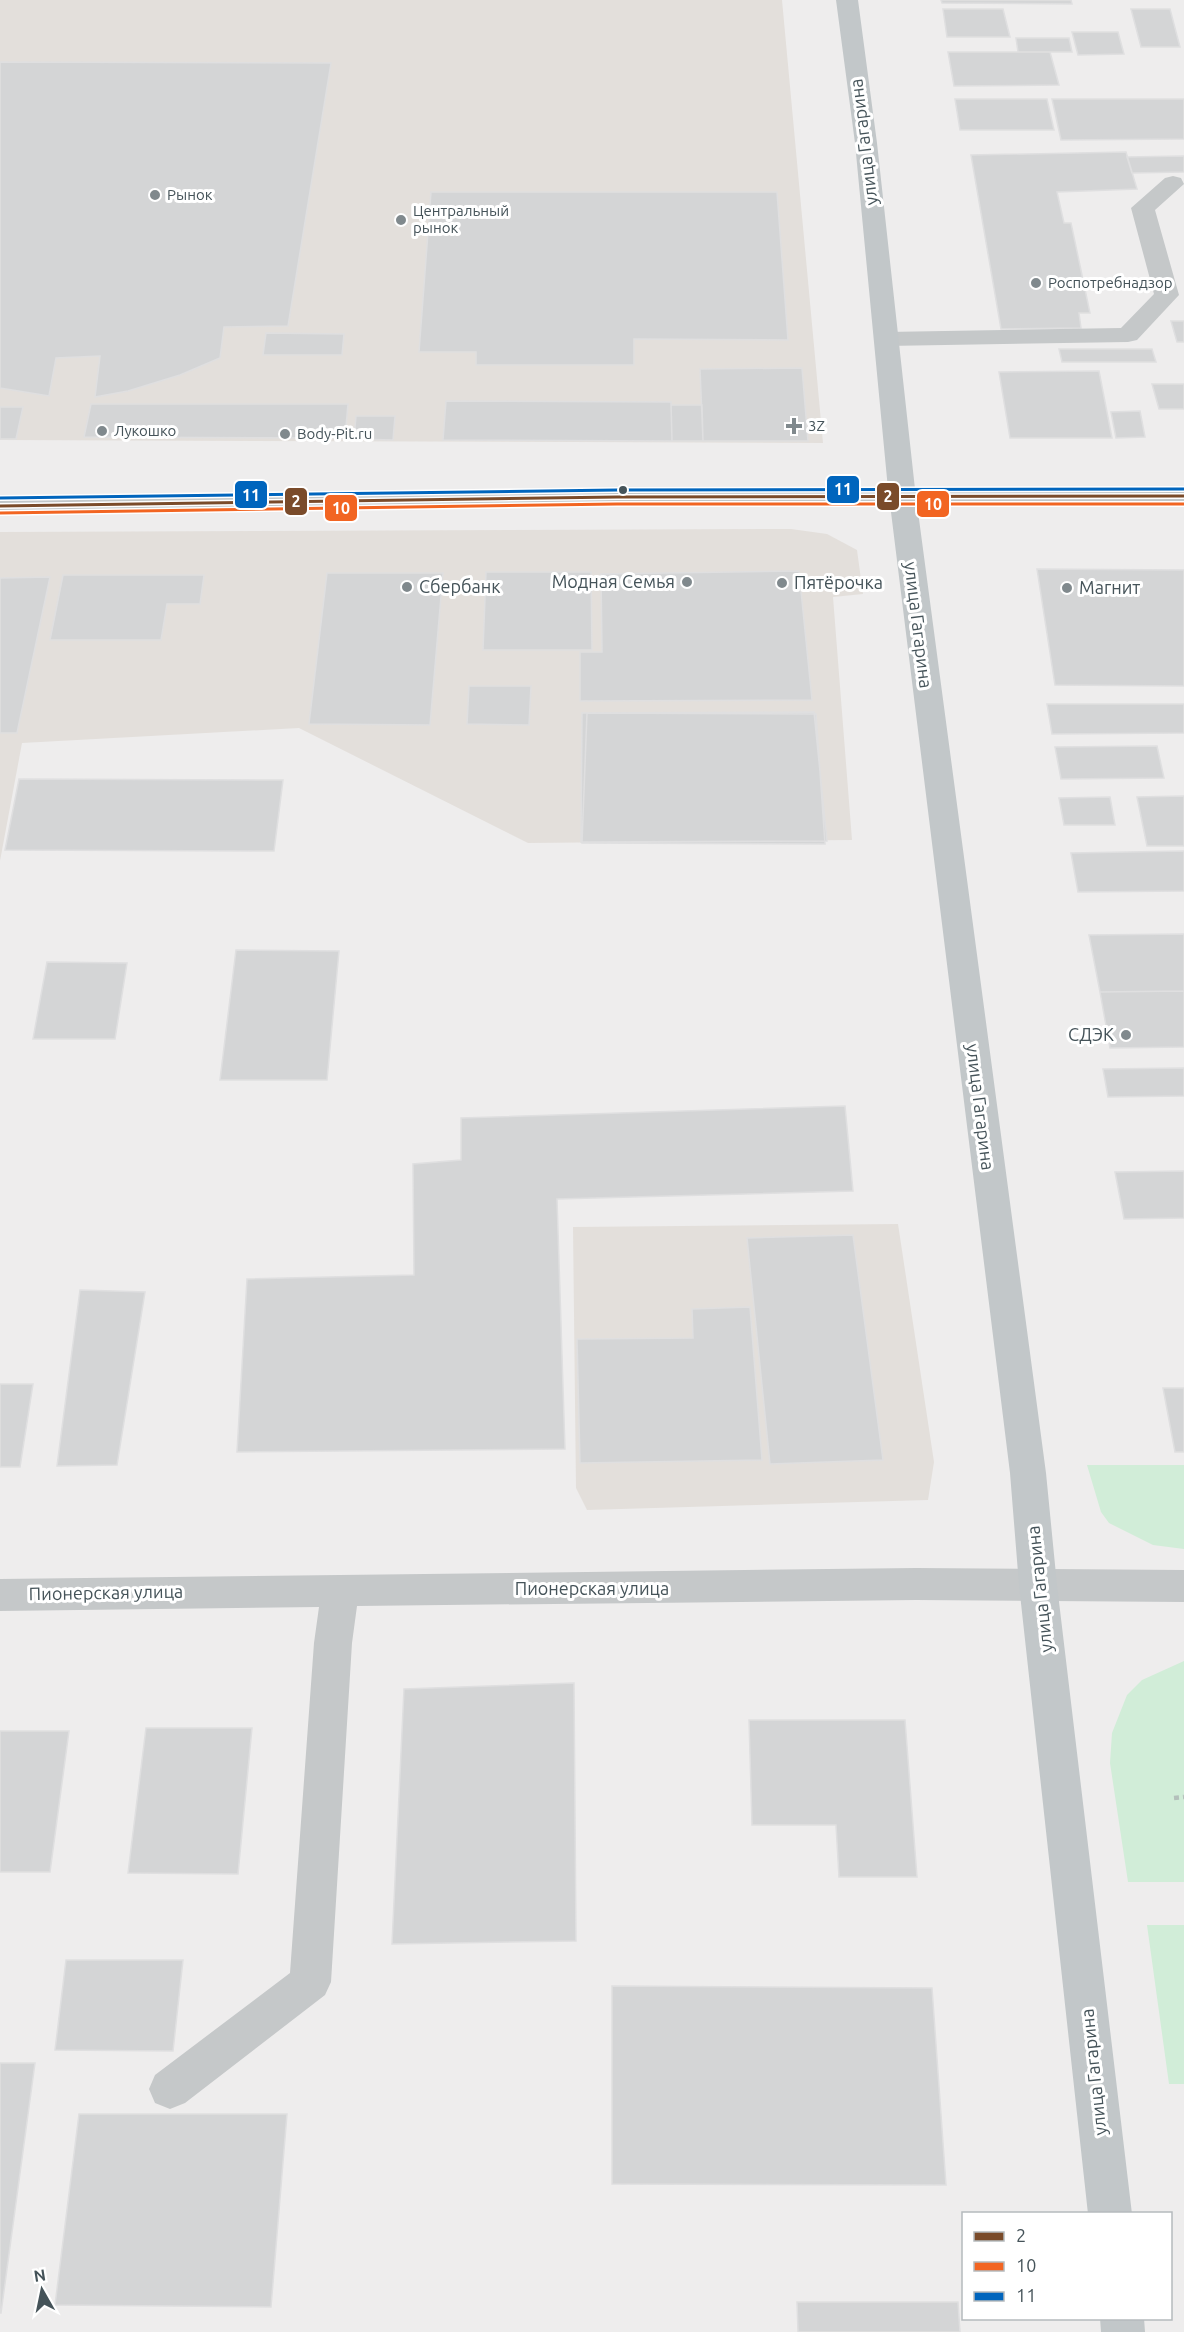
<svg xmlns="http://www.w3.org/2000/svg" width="1184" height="2332" font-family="Ubuntu,sans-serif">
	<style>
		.commercial { fill: #e3dfdb }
		.green { fill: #d1edd8 }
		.building { fill: #d4d5d6; stroke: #dfdfe0; stroke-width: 1.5 }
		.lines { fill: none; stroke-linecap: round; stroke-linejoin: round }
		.path { stroke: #b4c0bb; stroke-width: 4.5; stroke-dasharray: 5 4; stroke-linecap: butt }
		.minor { fill: #c5c8c9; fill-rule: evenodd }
		.major { fill: #c2c7c9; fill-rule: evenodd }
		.bus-1-casing { stroke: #fff; stroke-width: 6 }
		.bus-2-casing { stroke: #fff; stroke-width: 6 }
		.bus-3-casing { stroke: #fff; stroke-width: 6 }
		.bus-1 { stroke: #7a4b2a; stroke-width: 3 }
		.bus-2 { stroke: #f26522; stroke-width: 3 }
		.bus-3 { stroke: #0065bd; stroke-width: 3 }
		.poi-dot { fill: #80898d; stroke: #fff; stroke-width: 2 }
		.bus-dot { fill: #455359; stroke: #fff; stroke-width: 2 }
		.labels { text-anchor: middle; stroke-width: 6; stroke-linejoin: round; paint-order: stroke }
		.far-poi-label { font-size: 15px; fill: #455359; stroke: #fff; text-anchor: start }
		.street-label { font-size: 18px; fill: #455359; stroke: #fff }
		.poi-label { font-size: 18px; fill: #455359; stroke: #fff; text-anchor: start }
		.line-badge { stroke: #fff; stroke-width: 2 }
		.badge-label { font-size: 16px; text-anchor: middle; font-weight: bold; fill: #fff }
	</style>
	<rect width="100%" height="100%" fill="#eeeded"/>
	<!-- commercial -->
	<path class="commercial" d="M 0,0 L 782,0 L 823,443 L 0,440 Z
		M 791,529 L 827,534 L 857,550 L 863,594 L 833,597 L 852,840 L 528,843 L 299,728 L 22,743 L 0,861 L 0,532 Z
		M 898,1224 L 934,1462 L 928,1500 L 587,1510 L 576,1488 L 573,1227 Z"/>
	<!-- green -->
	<path class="green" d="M 1087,1465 L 1184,1465 L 1184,1549 L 1153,1545 L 1109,1523 L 1101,1512 Z
		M 1184,1661 L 1184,1882 L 1128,1882 L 1110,1763 L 1112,1733 L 1127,1695 L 1142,1680 Z
		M 1147,1925 L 1184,1925 L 1184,2084 L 1169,2084 Z"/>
	<!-- building -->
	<path class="building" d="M 941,0 L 1071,0 L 1072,4 L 942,3 Z
		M 943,9 L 1003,9 L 1010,37 L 947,37 Z
		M 1131,9 L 1170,9 L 1180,47 L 1141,47 Z
		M 1072,32 L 1118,32 L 1124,54 L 1078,55 Z
		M 1016,38 L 1069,38 L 1072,52 L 1018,52 Z
		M 948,52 L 1050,52 L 1059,85 L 954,86 Z
		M 0,62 L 331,63 L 288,326 L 224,327 L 220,358 L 180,375 L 128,391 L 95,397 L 100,356 L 56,358 L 49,396 L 0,388 Z
		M 955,99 L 1047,99 L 1054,130 L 960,130 Z
		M 1052,99 L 1184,99 L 1184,139 L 1061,140 Z
		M 1126,152 L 1137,189 L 1057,192 L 1064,223 L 1071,223 L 1090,313 L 1079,313 L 1081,328 L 1001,329 L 971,155 Z
		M 1184,156 L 1184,172 L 1132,173 L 1127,157 Z
		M 431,192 L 777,192 L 788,340 L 634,339 L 634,365 L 476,365 L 476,352 L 419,352 Z
		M 1171,321 L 1184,321 L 1184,342 L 1177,342 Z
		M 266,333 L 344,334 L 342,355 L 263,355 Z
		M 1059,349 L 1152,349 L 1156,362 L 1062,362 Z
		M 802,368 L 808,441 L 703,441 L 700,369 Z
		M 1099,371 L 1112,438 L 1010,438 L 999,372 Z
		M 1152,384 L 1184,384 L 1184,409 L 1159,409 Z
		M 446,401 L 671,402 L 672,441 L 443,440 Z
		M 91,404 L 348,404 L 345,438 L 84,437 Z
		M 671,405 L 702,405 L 703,441 L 672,441 Z
		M 0,407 L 23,407 L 16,439 L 0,439 Z
		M 1140,411 L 1145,437 L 1116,438 L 1111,412 Z
		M 356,416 L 395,416 L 393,440 L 354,439 Z
		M 1037,569 L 1184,570 L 1184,686 L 1055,685 Z
		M 799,571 L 812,700 L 580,701 L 580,652 L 602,652 L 601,574 Z
		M 486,572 L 591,572 L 592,650 L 483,650 Z
		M 327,573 L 443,573 L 430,725 L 309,724 Z
		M 63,575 L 204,575 L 200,604 L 167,604 L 161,640 L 50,640 Z
		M 50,577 L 17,733 L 0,733 L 0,578 Z
		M 469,686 L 531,686 L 529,725 L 467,724 Z
		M 1047,704 L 1184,704 L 1184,733 L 1052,734 Z
		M 814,712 L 827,841 L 581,842 L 582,713 Z
		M 587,713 L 816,714 L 825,844 L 582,843 Z
		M 1157,746 L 1164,778 L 1061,779 L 1055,747 Z
		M 19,779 L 283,780 L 274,851 L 5,850 Z
		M 1184,796 L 1184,846 L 1147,846 L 1137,797 Z
		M 1110,797 L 1115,825 L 1064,825 L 1059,798 Z
		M 1184,851 L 1184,891 L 1078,892 L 1071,853 Z
		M 1184,934 L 1184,991 L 1100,992 L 1089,935 Z
		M 236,950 L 339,951 L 327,1080 L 220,1080 Z
		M 47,962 L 127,963 L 115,1039 L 33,1039 Z
		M 1184,991 L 1184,1047 L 1110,1048 L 1100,992 Z
		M 1184,1068 L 1184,1096 L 1108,1097 L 1103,1069 Z
		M 845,1106 L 853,1191 L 557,1199 L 565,1449 L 237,1452 L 247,1279 L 414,1275 L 413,1164 L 461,1160 L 461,1118 Z
		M 1184,1171 L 1184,1218 L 1124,1219 L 1115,1172 Z
		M 853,1235 L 883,1460 L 770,1464 L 747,1238 Z
		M 80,1290 L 145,1292 L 117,1465 L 57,1466 Z
		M 750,1307 L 762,1460 L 580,1463 L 577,1339 L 693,1338 L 692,1309 Z
		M 0,1384 L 33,1384 L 20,1467 L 0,1467 Z
		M 1163,1388 L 1184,1388 L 1184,1452 L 1175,1452 Z
		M 574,1683 L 576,1941 L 392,1944 L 404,1689 Z
		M 749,1720 L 905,1720 L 917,1877 L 839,1877 L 836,1825 L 752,1825 Z
		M 146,1728 L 252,1728 L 238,1874 L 128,1873 Z
		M 0,1731 L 69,1731 L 50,1872 L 0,1872 Z
		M 66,1960 L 183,1960 L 173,2051 L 55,2050 Z
		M 612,1986 L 932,1988 L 946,2185 L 612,2184 Z
		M 0,2063 L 35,2063 L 1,2313 L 0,2313 Z
		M 79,2114 L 287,2114 L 271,2307 L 55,2305 Z
		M 797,2302 L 958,2302 L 960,2332 L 798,2332 Z"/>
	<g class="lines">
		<!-- path -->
		<path class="path" d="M 1174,1798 L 1184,1797"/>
		<!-- minor -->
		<path class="minor" d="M 1173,176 L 1181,178 L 1184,184 L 1155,210 L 1179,295 L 1137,340 L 1128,342 L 886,346 L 877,344 L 874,339 L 877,334 L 886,332 L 1121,328 L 1154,294 L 1131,208 L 1165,178 Z
			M 916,1568 L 1184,1570 L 1184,1602 L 916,1600 L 357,1606 L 352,1643 L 331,1982 L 325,1995 L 185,2103 L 170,2109 L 155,2103 L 149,2089 L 155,2075 L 290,1973 L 314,1643 L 319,1607 L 0,1611 L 0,1579 Z"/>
		<!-- major -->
		<path class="major" d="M 836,0 L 858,0 L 877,143 L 915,489 L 1184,488 L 1184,504 L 917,504 L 1046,1473 L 1057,1585 L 1132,2214 L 1088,2214 L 1019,1585 L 1010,1473 L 890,504 L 617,505 L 0,514 L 0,498 L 617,489 L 888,489 L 855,143 Z
			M 1100,2318 L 1144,2318 L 1145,2332 L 1101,2332 Z"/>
		<!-- bus-1 casing -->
		<g class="bus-1-casing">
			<path id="bus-1" d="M 0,506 L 617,497 L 1184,496"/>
		</g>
		<!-- bus-2 casing -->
		<g class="bus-2-casing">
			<path id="bus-2" d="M 0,513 L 617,504 L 1184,504"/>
		</g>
		<!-- bus-3 casing -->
		<g class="bus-3-casing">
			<path id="bus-3" d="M 0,498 L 617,490 L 1184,489"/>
		</g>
		<!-- bus-1 -->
		<use href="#bus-1" class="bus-1"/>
		<!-- bus-2 -->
		<use href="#bus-2" class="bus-2"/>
		<!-- bus-3 -->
		<use href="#bus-3" class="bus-3"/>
	</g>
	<!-- markers -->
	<g class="poi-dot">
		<circle cx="155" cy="195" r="6"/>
		<circle cx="401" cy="220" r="6"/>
		<circle cx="1036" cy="283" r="6"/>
		<path d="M791 417h6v6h6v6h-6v6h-6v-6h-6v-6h6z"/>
		<circle cx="102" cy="431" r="6"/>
		<circle cx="285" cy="434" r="6"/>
		<circle cx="687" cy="582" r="6"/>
		<circle cx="782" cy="583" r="6"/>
		<circle cx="407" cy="587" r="6"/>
		<circle cx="1067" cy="588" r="6"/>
		<circle cx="1126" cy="1035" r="6"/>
	</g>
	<circle class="bus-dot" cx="623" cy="490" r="5"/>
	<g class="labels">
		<!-- far-poi labels -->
		<g class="far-poi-label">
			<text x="167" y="200">Рынок</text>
			<text x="413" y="216">Центральный<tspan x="413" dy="17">рынок</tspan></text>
			<text x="1048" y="288">Роспотребнадзор</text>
			<text x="808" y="431">3Z</text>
			<text x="114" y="436">Лукошко</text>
			<text x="297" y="439">Body-Pit.ru</text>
		</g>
		<!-- street labels -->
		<g class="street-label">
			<text transform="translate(864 142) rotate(-97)" y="6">улица Гагарина</text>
			<text transform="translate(918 625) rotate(83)" y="6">улица Гагарина</text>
			<text transform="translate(980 1107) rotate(83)" y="6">улица Гагарина</text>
			<text x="592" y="1595">Пионерская улица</text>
			<text transform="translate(1040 1589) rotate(-96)" y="6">улица Гагарина</text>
			<text transform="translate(106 1593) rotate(-1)" y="6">Пионерская улица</text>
			<text transform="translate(1094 2072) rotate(-96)" y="6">улица Гагарина</text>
		</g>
		<!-- poi labels -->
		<g class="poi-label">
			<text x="675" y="588" text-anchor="end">Модная Семья</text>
			<text x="794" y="589">Пятёрочка</text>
			<text x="419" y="593">Сбербанк</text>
			<text x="1079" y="594">Магнит</text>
			<text x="1114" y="1041" text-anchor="end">СДЭК</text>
		</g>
	</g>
	<g class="line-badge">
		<rect x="826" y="475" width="34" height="29" rx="6" fill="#0065bd"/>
		<rect x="234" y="480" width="34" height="29" rx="6" fill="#0065bd"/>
		<rect x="876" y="482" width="24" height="29" rx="6" fill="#7a4b2a"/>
		<rect x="284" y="487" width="24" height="29" rx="6" fill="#7a4b2a"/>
		<rect x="916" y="490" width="34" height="28" rx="6" fill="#f26522"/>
		<rect x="324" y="494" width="34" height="28" rx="6" fill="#f26522"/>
	</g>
	<g class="badge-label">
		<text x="843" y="495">11</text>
		<text x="251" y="501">11</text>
		<text x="888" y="502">2</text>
		<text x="296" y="507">2</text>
		<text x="933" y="510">10</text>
		<text x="341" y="514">10</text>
	</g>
	<!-- legend -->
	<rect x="962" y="2212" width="210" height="108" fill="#ffffff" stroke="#b5babd" stroke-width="1.5"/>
	<rect x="974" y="2232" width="30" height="9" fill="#7a4b2a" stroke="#b5babd" stroke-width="1.5"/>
	<text x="1016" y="2242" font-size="18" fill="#455359">2</text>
	<rect x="974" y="2262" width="30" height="9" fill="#f26522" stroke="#b5babd" stroke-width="1.5"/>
	<text x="1016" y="2272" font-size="18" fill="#455359">10</text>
	<rect x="974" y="2292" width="30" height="9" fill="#0065bd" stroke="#b5babd" stroke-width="1.5"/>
	<text x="1016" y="2302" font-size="18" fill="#455359">11</text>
	<!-- north arrow -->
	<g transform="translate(42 2290) rotate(351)" stroke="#ffffff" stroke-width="4.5" paint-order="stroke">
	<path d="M0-4.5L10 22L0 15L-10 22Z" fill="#455359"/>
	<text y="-9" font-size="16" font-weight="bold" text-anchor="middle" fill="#455359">N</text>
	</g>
</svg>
